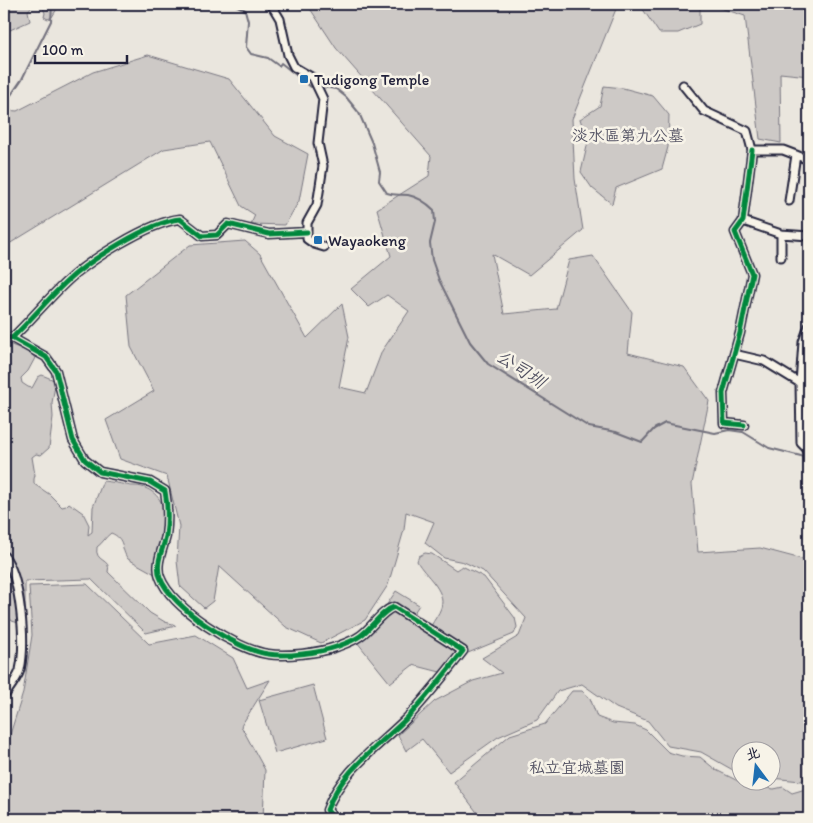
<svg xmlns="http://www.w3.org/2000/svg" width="813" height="823" font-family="Itim,'LXGW WenKai TC',sans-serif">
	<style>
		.green { fill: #cdc9c6; stroke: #787680 }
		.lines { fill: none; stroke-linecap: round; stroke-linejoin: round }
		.stream { stroke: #716f7b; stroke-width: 2 }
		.street-casing { stroke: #22223b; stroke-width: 11 }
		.street { stroke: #f7f3e8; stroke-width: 7 }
		.cycleway-casing { stroke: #f7f3e8; stroke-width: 8 }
		.cycleway { stroke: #00873e; stroke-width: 5 }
		.poi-dot { fill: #1f6fb2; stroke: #f7f3e8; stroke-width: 2 }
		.labels { text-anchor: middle; stroke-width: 5; stroke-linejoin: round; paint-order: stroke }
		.poi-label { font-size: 16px; fill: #22223b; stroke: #f7f3e8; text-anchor: start }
		.park-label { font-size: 16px; fill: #555465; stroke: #f7f3e8 }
		.water-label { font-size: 18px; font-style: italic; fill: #504f60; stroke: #f7f3e8 }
	</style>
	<rect width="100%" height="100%" fill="#eae6de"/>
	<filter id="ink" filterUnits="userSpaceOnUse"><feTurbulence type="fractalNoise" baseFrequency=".02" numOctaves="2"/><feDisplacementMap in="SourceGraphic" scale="10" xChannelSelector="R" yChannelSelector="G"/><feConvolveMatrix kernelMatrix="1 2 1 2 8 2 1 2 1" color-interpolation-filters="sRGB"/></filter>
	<g filter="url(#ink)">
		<!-- green -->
		<path class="green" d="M 4,4 L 60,4 L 52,17 L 48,19 L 44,17 L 45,13 L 42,5 C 36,3 32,5 28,11 L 30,21 L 10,30 L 4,35 Z
			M 307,4 L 618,4 L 572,119 L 575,179 L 583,230 L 529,275 L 492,254 L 504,314 L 556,309 L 569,260 L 593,256 L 632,312 L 628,353 L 684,367 L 709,401 L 692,484 L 698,552 L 760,548 L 809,561 L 809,776 L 801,781 L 771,778 L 770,750 L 740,750 L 740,774 L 701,752 L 668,746 L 648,721 L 616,708 L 582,684 L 558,691 L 537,720 L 498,737 L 449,772 L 422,739 L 406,751 L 398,735 L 435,701 L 473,681 L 502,673 L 482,658 L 519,636 L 526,618 L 483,571 L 464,562 L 444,558 L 425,543 L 434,522 L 406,512 L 404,530 L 388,585 L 365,620 L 321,643 L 286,627 L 219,566 L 213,601 L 204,608 L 180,586 L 177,561 L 179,526 L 167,476 L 120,459 L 106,420 L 154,391 L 131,347 L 126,295 L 190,245 L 245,241 L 260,254 L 307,338 L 342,304 L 349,337 L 339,387 L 366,393 L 382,351 L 409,311 L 387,295 L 369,307 L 351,289 L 391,256 L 377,209 L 429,176 L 431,156 L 336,48 Z
			M 642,4 L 700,4 L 700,24 L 678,33 L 659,33 L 640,5 Z
			M 714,4 L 809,4 L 809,76 L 780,73 L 781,143 L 760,139 L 745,16 L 714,6 Z
			M 148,55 L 229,79 L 275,136 L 308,154 L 299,201 L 285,225 L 251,224 L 255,215 L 241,206 L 210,142 L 164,149 L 9,244 L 9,292 L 4,292 L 4,110 L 17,111 L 93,72 Z
			M 604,86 L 623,88 L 653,96 L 669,115 L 668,147 L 662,169 L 616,188 L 612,204 L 592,188 L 581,172 L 588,142 L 580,119 L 600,106 Z
			M 4,342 L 29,352 L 35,358 L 28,371 L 21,378 L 22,383 L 28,387 L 32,388 L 38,377 L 42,375 L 54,380 L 55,385 L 52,403 L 53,417 L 49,448 L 41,455 L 36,454 L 32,457 L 35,475 L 34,479 L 34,484 L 49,494 L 62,507 L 66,506 L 69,503 L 83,513 L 89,525 L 88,535 L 92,532 L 93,507 L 103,481 C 112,482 118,483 126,485 C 131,487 137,485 142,487 C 157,491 166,505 164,520 C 161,537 156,552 163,570 L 155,574 L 128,559 C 120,549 126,539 111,533 C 105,537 103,543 97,547 C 94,563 112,558 108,572 L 150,613 L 165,622 L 173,624 L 176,626 L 146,633 L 91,579 L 25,581 L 25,625 L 12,621 L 4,611 Z
			M 425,553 L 432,554 L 456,570 L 462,566 L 484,577 L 515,618 L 517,627 L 514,634 L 468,653 L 431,626 C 434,620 439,614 441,608 C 447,590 424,575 417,561 L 419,556 Z
			M 87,584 L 149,644 L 196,635 L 233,658 L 247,688 L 270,680 L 241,726 L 265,770 L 263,819 L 4,819 L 4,754 L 23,693 L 32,635 L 29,586 Z
			M 396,591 L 419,605 L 412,616 L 394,605 L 386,606 Z
			M 392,608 L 461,652 L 444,673 L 413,665 L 390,683 L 357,642 Z
			M 313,685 L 327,738 L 275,753 L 259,700 Z
			M 572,691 L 582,691 L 590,698 L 597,717 L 613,723 L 635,725 L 646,730 L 668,752 L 682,756 L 700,757 L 716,770 L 746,785 L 774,789 L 783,787 L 792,793 L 809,788 L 809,819 L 482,819 L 454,782 L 510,735 L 545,724 Z"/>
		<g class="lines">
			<!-- stream -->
			<path class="stream" d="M 234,4 L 245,10 L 248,21 L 246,47 L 251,54 L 268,58 L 279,66 L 281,63 L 311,87
				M 323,87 L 336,89 L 346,97 L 359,113 L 372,143 L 380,172 L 379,181 L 387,193 C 395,196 400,194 408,195 C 418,197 427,203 434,210 L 435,222 L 430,243 L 432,260 L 439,280 L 470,342 L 488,364 L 589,427 L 616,432 L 642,442 L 654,429 L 665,423 L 715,433 L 729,430 L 743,432 L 769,448 L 809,458
				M 4,101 L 11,95 L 22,79 L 51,21 L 52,4"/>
			<!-- street casing -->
			<g class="street-casing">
				<path id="street" d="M 271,4 L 280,19 L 288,55 L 294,67 L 313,78 L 323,99 L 318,143 L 323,166 L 317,205 L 307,223 L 307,239 L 314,244 L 324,247
					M 683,85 L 704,111 L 747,131 L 752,150 L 783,150 L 809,160
					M 789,201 L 796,155
					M 743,221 L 781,234 L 809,236
					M 781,234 L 781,257
					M 4,337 L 12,338 L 46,357 L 56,371 L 73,440 L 85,460 L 100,472 L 150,482 L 165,491 C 168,507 168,521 166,536 C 163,549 155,564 160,577 C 171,608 237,650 268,654 C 285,657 319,653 336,647 C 344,644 353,641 360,636 C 372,628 381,611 394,607 L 463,651 C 445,674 427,697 407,718 C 379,746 341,771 327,810 L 334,819
					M 12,338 C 30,321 46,301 65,283 C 88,261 149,222 180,219 L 202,236 L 217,235 L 228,224 L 269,234 L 307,232
					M 734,354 L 764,361 L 800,383 L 803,342 L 809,326
					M 800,383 L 801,443 L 809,451
					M 744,425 L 724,423 L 723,393 L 740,333 L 752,274 L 735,232 L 743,221 L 752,150
					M 4,556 C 21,577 26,643 20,670 C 18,678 9,689 4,696"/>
			</g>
			<!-- street -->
			<use href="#street" class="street"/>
			<!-- cycleway casing -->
			<g class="cycleway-casing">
				<path id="cycleway" d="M 4,337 L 12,338 L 46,357 L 56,371 L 73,440 L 85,460 L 100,472 L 150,482 L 165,491 C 168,507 168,521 166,536 C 163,549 155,564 160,577 C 171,608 237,650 268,654 C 285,657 319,653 336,647 C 344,644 353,641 360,636 C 372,628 381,611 394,607 L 463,651 C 445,674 427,697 407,718 C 379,746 341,771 327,810 L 334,819
					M 12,338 C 30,321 46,301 65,283 C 88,261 149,222 180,219 L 202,236 L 217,235 L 228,224 L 269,234 L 307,232
					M 744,425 L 724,423 L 723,393 L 740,333 L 752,274 L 735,232 L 743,221 L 752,150"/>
			</g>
			<!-- cycleway -->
			<use href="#cycleway" class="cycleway"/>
		</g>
	</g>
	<!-- markers -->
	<g class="poi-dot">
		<rect x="299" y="74" width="10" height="10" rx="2.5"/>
		<rect x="313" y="235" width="10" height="10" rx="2.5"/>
	</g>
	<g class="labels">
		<!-- poi labels -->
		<g class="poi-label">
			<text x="314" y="85">Tudigong Temple</text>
			<text x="328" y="246">Wayaokeng</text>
		</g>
		<!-- park labels -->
		<g class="park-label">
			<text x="628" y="141">淡水區第九公墓</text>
			<text x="577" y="773">私立宜城墓園</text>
		</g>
		<!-- water labels -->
		<g class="water-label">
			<text transform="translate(521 369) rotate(33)" y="6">公司圳</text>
		</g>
	</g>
	<!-- margin -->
	<rect width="813" height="823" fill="none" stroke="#f7f3e8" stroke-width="20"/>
	<rect x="10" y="10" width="793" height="803" fill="none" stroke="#22223b" stroke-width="2" filter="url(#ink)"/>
	<!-- north arrow -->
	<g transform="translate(756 766) rotate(345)"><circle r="24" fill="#f7f3e8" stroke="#a29fa3"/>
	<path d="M0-4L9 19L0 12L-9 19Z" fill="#1f6fb2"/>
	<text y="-8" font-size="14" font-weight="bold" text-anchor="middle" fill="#22223b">北</text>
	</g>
	<!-- scale -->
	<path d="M35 55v8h92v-8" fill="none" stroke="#22223b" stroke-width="2.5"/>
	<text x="42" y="55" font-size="15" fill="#22223b" stroke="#f7f3e8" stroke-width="4" paint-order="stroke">100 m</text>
</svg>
